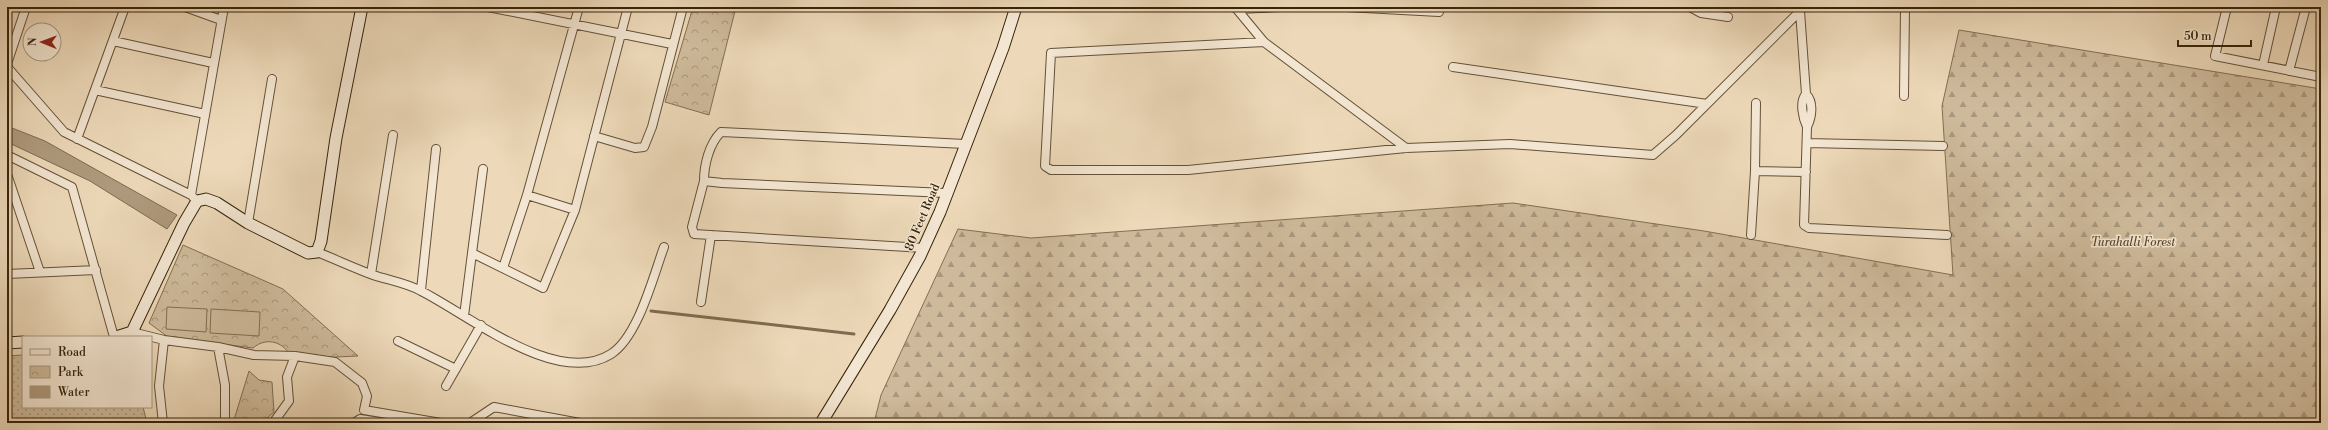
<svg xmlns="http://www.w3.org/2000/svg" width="2328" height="430" font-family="'Libre Bodoni',serif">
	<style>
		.grass { fill: url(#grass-dots); stroke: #826f52 }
		.forest { fill: url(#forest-firs); stroke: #826f52 }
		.park { fill: url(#park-crowns); stroke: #826f52 }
		.pitch { fill: #ceba9b; stroke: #826f52 }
		.water { fill: #af9b7e; stroke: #7f6b50 }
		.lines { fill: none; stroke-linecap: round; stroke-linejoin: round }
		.stream { stroke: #7f6b50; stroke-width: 3 }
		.street-casing { stroke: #645136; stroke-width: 10 }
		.secondary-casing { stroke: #37240a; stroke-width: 13 }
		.street { stroke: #f3e6d2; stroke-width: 8 }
		.secondary { stroke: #f3e6d2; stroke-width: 11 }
		.labels { text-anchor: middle; stroke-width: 3; stroke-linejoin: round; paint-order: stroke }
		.street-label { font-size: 12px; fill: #37240a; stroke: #f3e6d2 }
		.park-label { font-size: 12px; font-style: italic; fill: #5d4a2e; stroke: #f3e6d2 }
	</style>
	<defs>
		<pattern id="grass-dots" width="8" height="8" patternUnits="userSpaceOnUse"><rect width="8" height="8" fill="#ceba9b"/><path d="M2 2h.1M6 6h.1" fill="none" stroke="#a8977d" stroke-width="1.8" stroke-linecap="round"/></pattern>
		<pattern id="forest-firs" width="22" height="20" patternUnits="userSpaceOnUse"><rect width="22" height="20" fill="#ceba9b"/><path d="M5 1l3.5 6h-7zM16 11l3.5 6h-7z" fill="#a8977d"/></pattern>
		<pattern id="park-crowns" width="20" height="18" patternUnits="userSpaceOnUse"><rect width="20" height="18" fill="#ceba9b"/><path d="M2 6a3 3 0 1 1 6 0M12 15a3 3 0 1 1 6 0" fill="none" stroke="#a8977d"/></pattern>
	</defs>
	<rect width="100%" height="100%" fill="#edd9b9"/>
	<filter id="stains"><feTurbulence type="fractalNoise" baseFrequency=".005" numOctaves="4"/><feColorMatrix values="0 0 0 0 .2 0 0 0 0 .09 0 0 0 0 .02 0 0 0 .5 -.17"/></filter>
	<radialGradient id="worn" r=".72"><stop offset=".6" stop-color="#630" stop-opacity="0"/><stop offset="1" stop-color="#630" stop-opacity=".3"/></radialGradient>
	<!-- grass -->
	<path class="grass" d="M 23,355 L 23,407 L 143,407 L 147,423 L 7,423 L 7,356 Z"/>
	<!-- forest -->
	<path class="forest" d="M 1959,30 L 2321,89 L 2321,423 L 874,423 L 881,395 L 958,229 L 1031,238 L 1513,203 L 1704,231 L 1953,275 L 1942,106 Z"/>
	<!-- park -->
	<path class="park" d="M 693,7 L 733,7 L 735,11 L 709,115 L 665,102 Z
		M 183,245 L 283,289 L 358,356 L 292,359 C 285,342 267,336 253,348 L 168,337 L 149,323 Z
		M 249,371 L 259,380 L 272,382 L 274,412 L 261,423 L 233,423 Z"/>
	<!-- pitch -->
	<path class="pitch" d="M 167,307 L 207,309 L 206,332 L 166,329 Z
		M 211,309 L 260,312 L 259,336 L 210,333 Z"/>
	<!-- water -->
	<path class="water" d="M 7,126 L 45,141 L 177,215 L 167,229 L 90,181 L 7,142 Z"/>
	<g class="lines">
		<!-- stream -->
		<path class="stream" d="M 651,311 L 854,334"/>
		<!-- street casing -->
		<g class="street-casing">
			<path id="street" d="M 185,7 L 221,20
				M 488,7 L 672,44
				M 1235,7 L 1264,42 L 1406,148
				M 1346,7 L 1439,12 L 1439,7
				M 1690,7 L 1701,13 L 1728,17
				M 2227,7 L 2215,56 L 2321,77
				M 1237,9 L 1281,7
				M 1800,11 L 1806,94 C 1799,102 1803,118 1807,127
				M 113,41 L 213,63
				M 1264,42 L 1051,53 L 1045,166 L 1051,170 L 1188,170 L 1406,148 L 1510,144 L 1653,155 L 1676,135 L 1800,11 L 1800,7
				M 7,63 L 8,68 L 64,132 L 191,195 L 197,201
				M 7,64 L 26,7
				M 2263,65 L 2276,7
				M 1453,67 L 1707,104
				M 2289,71 L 2306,7
				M 95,90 L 205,114
				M 1806,94 C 1814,102 1812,117 1807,127 L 1804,225 L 1809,228 L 1947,235
				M 1904,96 L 1905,7
				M 594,136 L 635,148 L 644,147 L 652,127 L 683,7
				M 77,139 L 125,7
				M 1807,143 L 1943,146
				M 7,155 L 72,187 L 114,337
				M 1755,171 L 1756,103
				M 7,174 L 40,272
				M 704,181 L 692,227 L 694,234 L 924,248
				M 946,193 L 722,183 L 704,181 C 704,165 709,144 721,132 L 965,144
				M 191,195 L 224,7
				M 527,195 L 575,210
				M 248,223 L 272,79
				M 1751,235 L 1755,171 L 1806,172
				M 317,252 C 335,259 354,268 373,275 C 388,280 407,283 421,291 C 469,315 557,388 611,354 C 638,337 653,277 664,247
				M 472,253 L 483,169
				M 503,268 L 527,195 L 579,7
				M 7,274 L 96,270
				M 371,274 L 393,135
				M 421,290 L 436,149
				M 701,302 L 711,235
				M 464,316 L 472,253 L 543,288 L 575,210 L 628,7
				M 132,332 L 164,340 L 218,347 L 254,355 L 295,356 L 335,362 L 362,383 L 367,396 L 364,410 L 441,423
				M 398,341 L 456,369
				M 218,347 L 225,385 L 225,423
				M 446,386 L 481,325
				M 163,423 L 159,386 L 164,340
				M 273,423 L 289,401 L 287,377 L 295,356
				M 354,423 L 360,419 L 386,423
				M 470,423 L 494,407 L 580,423"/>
		</g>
		<!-- secondary casing -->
		<g class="secondary-casing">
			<path id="secondary" d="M 116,337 L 132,332 L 184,223 L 197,201 L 206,199 L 217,203 L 248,223 L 308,253 L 317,252 L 321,241 L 336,138 L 362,7
				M 7,343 L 23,342
				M 821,423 L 890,310 L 920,256 L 940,212 L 1003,48 L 1016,7"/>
		</g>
		<!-- street -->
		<use href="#street" class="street"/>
		<!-- secondary -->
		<use href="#secondary" class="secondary"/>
	</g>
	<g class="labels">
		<!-- street labels -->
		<g class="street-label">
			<text transform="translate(922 217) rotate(-67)" y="4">80 Feet Road</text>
		</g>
		<!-- park labels -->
		<g class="park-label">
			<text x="2133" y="246">Turahalli Forest</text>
		</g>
	</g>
	<!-- margin -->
	<rect width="2328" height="430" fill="none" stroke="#edd9b9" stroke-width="24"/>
	<rect x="8" y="8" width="2312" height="414" fill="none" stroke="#37240a" stroke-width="2"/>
	<rect x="12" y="12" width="2304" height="406" fill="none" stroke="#37240a"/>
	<!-- legend -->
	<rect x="22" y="336" width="130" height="72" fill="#f3e6d2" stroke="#a89882"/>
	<rect x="30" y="349" width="20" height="6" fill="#f3e6d2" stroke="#a89882"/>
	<text x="58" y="356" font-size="12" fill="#37240a">Road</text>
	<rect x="30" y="366" width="20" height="12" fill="url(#park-crowns)" stroke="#a89882"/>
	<text x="58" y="376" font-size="12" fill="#37240a">Park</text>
	<rect x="30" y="386" width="20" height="12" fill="#af9b7e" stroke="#a89882"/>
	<text x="58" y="396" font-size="12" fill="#37240a">Water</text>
	<!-- north arrow -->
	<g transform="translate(42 42) rotate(271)"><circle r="19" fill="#f3e6d2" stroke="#a89882"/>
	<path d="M0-3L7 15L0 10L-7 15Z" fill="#8f2418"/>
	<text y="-6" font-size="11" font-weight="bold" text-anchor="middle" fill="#37240a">N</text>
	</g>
	<!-- scale -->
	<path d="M2178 40v6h73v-6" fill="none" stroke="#37240a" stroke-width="2"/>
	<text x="2184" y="40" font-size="12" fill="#37240a" stroke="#f3e6d2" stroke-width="3" paint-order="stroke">50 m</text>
	<rect width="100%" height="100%" filter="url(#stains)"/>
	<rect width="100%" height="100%" fill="url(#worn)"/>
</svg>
